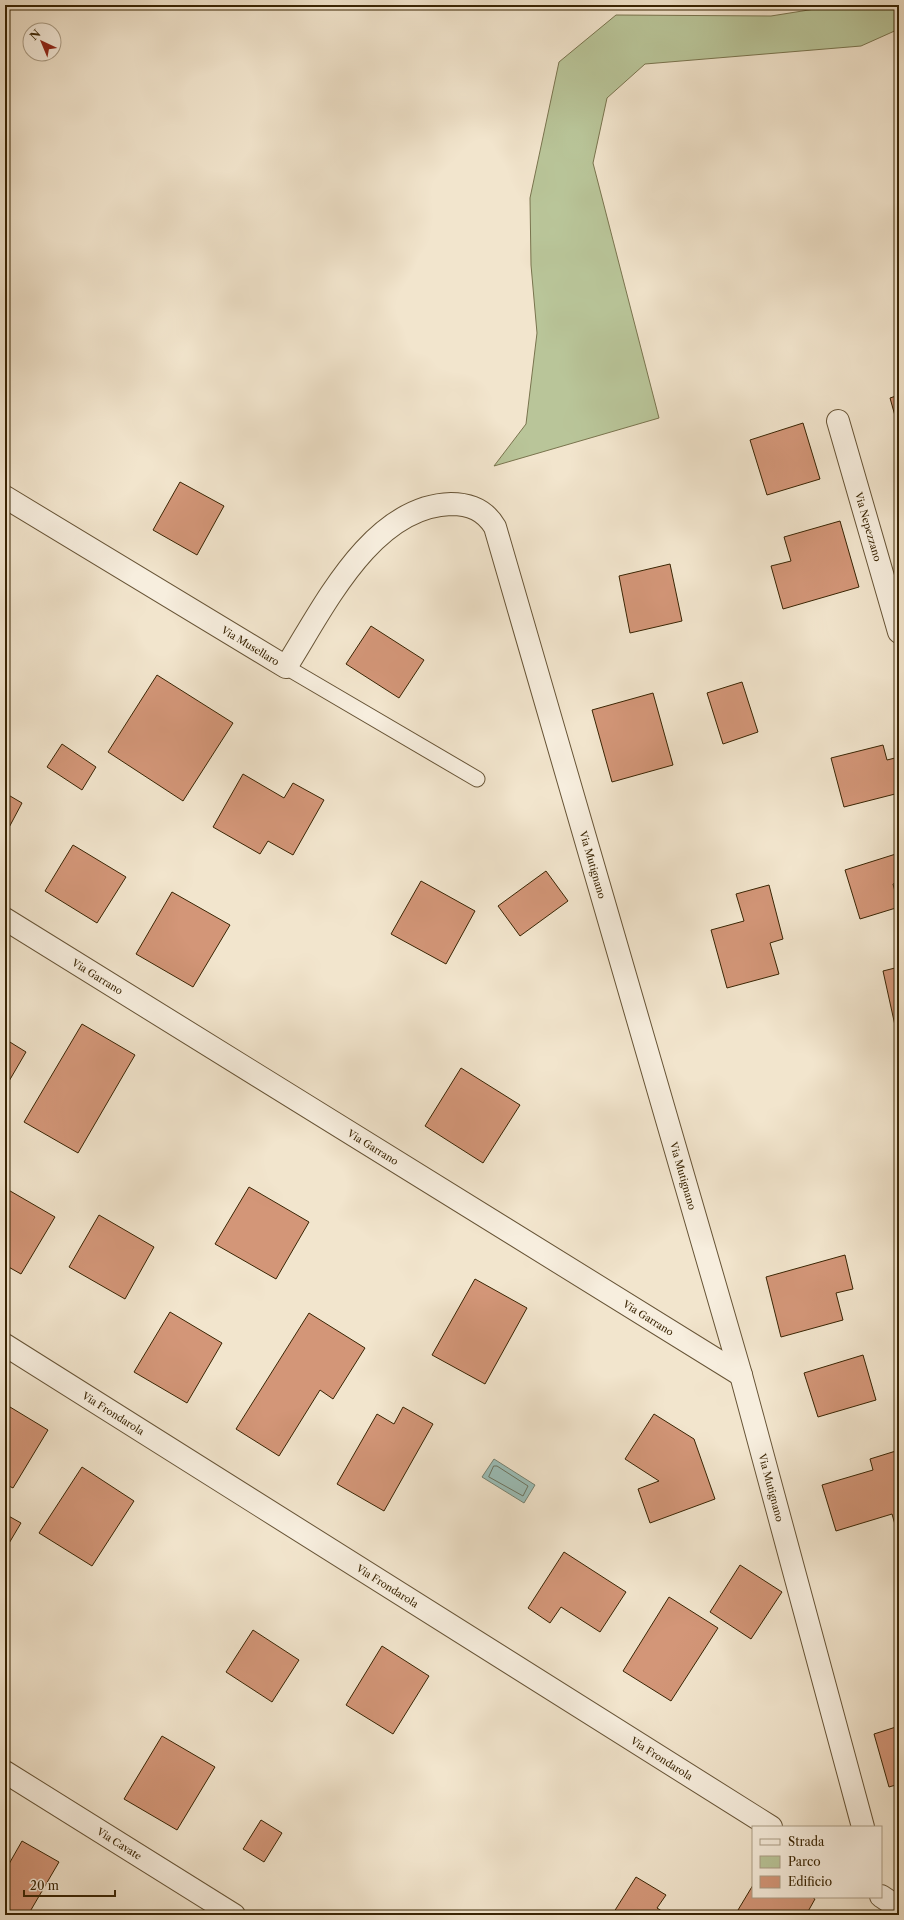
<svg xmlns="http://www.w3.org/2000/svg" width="904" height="1920" font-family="'Libre Caslon Text',serif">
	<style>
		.green { fill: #b9c599; stroke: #79744e }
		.water { fill: #9bbfb9; stroke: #748170 }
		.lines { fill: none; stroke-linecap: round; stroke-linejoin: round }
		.shore { stroke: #6a725e; stroke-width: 1 }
		.building { fill: #d39678; stroke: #392403 }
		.lane-casing { stroke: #675436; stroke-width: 17 }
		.street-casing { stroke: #675436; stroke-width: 24 }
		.lane { stroke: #f7eede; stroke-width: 15 }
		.street { stroke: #f7eede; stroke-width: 22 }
		.labels { text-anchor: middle; stroke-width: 3; stroke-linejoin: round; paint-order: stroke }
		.street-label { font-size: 10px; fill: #392403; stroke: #f7eede }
	</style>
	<rect width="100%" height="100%" fill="#f2e5cd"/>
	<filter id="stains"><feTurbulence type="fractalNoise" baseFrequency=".005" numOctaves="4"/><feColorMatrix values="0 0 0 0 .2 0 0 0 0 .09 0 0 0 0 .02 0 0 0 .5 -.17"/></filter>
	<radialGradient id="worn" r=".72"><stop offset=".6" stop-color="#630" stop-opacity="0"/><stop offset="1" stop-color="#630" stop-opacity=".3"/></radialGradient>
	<!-- green -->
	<path class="green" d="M 840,5 L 899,5 L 899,29 L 861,46 L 645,64 L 607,98 L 593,163 L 659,418 L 494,466 L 526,424 L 537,333 L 531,265 L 530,198 L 559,62 L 616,15 L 771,16 Z"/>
	<!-- water -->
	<path class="water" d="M 494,1459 L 535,1485 L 524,1503 L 482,1477 Z"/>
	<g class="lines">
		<!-- shore -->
		<path class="shore" d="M 494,1466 L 497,1466 L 528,1486 L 523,1496 L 489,1477 Z"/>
	</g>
	<!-- building -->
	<path class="building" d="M 899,395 L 899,430 L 890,398 Z
		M 803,423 L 820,479 L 767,495 L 750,440 Z
		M 180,482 L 224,506 L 197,555 L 153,530 Z
		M 840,521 L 859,587 L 783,609 L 771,566 L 791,561 L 784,537 Z
		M 670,564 L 682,621 L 630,633 L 619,576 Z
		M 371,626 L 424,660 L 399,698 L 346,664 Z
		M 157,675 L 233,723 L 183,801 L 108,752 Z
		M 742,682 L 758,732 L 723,744 L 707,693 Z
		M 653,693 L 673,765 L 612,782 L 592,710 Z
		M 62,744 L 96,767 L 82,790 L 47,767 Z
		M 883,745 L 887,760 L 899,757 L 899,793 L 844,807 L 831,758 Z
		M 243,774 L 284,798 L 293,783 L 324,800 L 293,855 L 268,841 L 260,854 L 213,827 Z
		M 5,793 L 22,803 L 5,835 Z
		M 73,845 L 126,877 L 97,923 L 45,891 Z
		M 899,853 L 899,882 L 893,884 L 899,907 L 860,919 L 845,870 Z
		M 546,871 L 568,901 L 520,936 L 498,906 Z
		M 421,881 L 475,911 L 446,964 L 391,934 Z
		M 769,885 L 783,939 L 770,943 L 779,974 L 727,988 L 711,930 L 744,921 L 736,894 Z
		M 172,892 L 230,925 L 193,987 L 136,954 Z
		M 899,967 L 899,1038 L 898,1039 L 883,971 Z
		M 82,1024 L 135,1055 L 78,1153 L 24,1122 Z
		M 5,1039 L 26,1052 L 5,1088 Z
		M 461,1068 L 520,1105 L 483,1163 L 425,1126 Z
		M 249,1187 L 309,1222 L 276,1279 L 215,1244 Z
		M 5,1188 L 55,1217 L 21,1274 L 5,1265 Z
		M 99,1215 L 154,1247 L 125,1299 L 69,1267 Z
		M 845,1255 L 853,1289 L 836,1293 L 843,1320 L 781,1337 L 766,1277 Z
		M 475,1279 L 527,1308 L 485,1384 L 432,1355 Z
		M 170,1312 L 222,1343 L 187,1403 L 134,1372 Z
		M 309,1313 L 365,1348 L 333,1399 L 320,1390 L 279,1456 L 236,1429 Z
		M 863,1355 L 876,1400 L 818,1417 L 804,1373 Z
		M 10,1407 L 48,1430 L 13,1488 L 5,1484 L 5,1415 Z
		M 403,1407 L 433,1424 L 384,1511 L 337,1484 L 377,1414 L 394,1424 Z
		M 654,1414 L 694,1439 L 715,1499 L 650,1523 L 638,1489 L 659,1481 L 625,1459 Z
		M 899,1450 L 899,1527 L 896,1528 L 892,1514 L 836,1531 L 822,1485 L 873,1470 L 870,1459 Z
		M 82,1467 L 134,1501 L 92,1566 L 39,1533 Z
		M 5,1514 L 21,1523 L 5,1550 Z
		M 564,1552 L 626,1592 L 600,1632 L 561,1607 L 550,1623 L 528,1608 Z
		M 740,1565 L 782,1592 L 751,1639 L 710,1612 Z
		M 669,1597 L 718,1628 L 671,1701 L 623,1671 Z
		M 253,1630 L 299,1660 L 272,1702 L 226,1672 Z
		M 382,1646 L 429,1676 L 393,1734 L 346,1705 Z
		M 899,1726 L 899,1784 L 889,1787 L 874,1734 Z
		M 162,1736 L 215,1767 L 177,1830 L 124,1799 Z
		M 261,1820 L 282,1833 L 264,1862 L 243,1849 Z
		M 22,1841 L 59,1862 L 28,1915 L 5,1915 L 5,1871 Z
		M 636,1877 L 666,1895 L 657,1908 L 668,1915 L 612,1915 Z
		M 753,1885 L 753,1897 L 812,1897 L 815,1899 L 806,1915 L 735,1915 Z"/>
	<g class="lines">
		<!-- lane casing -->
		<g class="lane-casing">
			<path id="lane" d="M 286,667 L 477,779"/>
		</g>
		<!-- street casing -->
		<g class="street-casing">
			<g id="street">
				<path id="s1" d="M 838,421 L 899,632"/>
				<path id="s2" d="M 5,497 L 286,667 C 323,609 371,506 451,504 C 470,504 485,510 495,527 L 741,1375 L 863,1827"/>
				<path id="s3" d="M 5,919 L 741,1375"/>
				<path id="s4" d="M 5,1345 L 771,1827"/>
				<path id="s5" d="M 5,1772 L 234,1915"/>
				<path d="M 881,1896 L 899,1908"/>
			</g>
		</g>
		<!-- lane -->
		<use href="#lane" class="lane"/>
		<!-- street -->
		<use href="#street" class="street"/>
	</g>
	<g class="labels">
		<!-- street labels -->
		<g class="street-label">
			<text dy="4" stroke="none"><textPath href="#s1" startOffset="110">Via Nepezzano</textPath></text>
			<text dy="4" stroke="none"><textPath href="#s2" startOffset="287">Via Musellaro</textPath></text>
			<text dy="4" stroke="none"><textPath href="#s2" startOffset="974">Via Mutignano</textPath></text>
			<text dy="4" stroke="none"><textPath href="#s3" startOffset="109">Via Garrano</textPath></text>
			<text dy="4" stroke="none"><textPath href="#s3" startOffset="433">Via Garrano</textPath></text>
			<text dy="4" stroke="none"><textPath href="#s2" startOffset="1298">Via Mutignano</textPath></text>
			<text dy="4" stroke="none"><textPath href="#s3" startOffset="757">Via Garrano</textPath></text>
			<text dy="4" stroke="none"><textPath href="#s4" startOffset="128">Via Frondarola</textPath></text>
			<text dy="4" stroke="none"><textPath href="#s2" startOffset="1622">Via Mutignano</textPath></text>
			<text dy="4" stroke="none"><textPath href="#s4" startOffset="452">Via Frondarola</textPath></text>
			<text dy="4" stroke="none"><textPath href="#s4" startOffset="776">Via Frondarola</textPath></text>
			<text dy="4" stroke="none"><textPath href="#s5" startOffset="135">Via Cavate</textPath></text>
		</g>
	</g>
	<!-- margin -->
	<rect width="904" height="1920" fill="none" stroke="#f2e5cd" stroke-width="20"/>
	<rect x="6" y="6" width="892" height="1908" fill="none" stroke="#392403" stroke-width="2"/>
	<rect x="10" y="10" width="884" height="1900" fill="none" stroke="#392403"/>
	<!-- legend -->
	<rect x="752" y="1826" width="130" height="72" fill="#f7eede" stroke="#ab9d86"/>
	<rect x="760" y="1839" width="20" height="6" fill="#f7eede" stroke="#ab9d86"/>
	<text x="788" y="1846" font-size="12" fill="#392403">Strada</text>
	<rect x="760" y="1856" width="20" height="12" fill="#b9c599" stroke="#ab9d86"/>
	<text x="788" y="1866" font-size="12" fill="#392403">Parco</text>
	<rect x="760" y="1876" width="20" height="12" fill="#d39678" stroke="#ab9d86"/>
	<text x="788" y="1886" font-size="12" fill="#392403">Edificio</text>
	<!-- north arrow -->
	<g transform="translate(42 42) rotate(316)"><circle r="19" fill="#f7eede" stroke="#ab9d86"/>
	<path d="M0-3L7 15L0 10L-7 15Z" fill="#8f2418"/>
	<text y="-6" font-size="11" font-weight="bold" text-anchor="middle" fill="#392403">N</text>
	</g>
	<!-- scale -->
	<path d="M24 1890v6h91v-6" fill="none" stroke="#392403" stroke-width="2"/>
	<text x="30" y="1890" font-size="12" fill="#392403" stroke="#f7eede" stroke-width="3" paint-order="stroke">20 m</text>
	<rect width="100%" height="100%" filter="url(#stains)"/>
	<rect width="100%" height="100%" fill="url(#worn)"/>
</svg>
